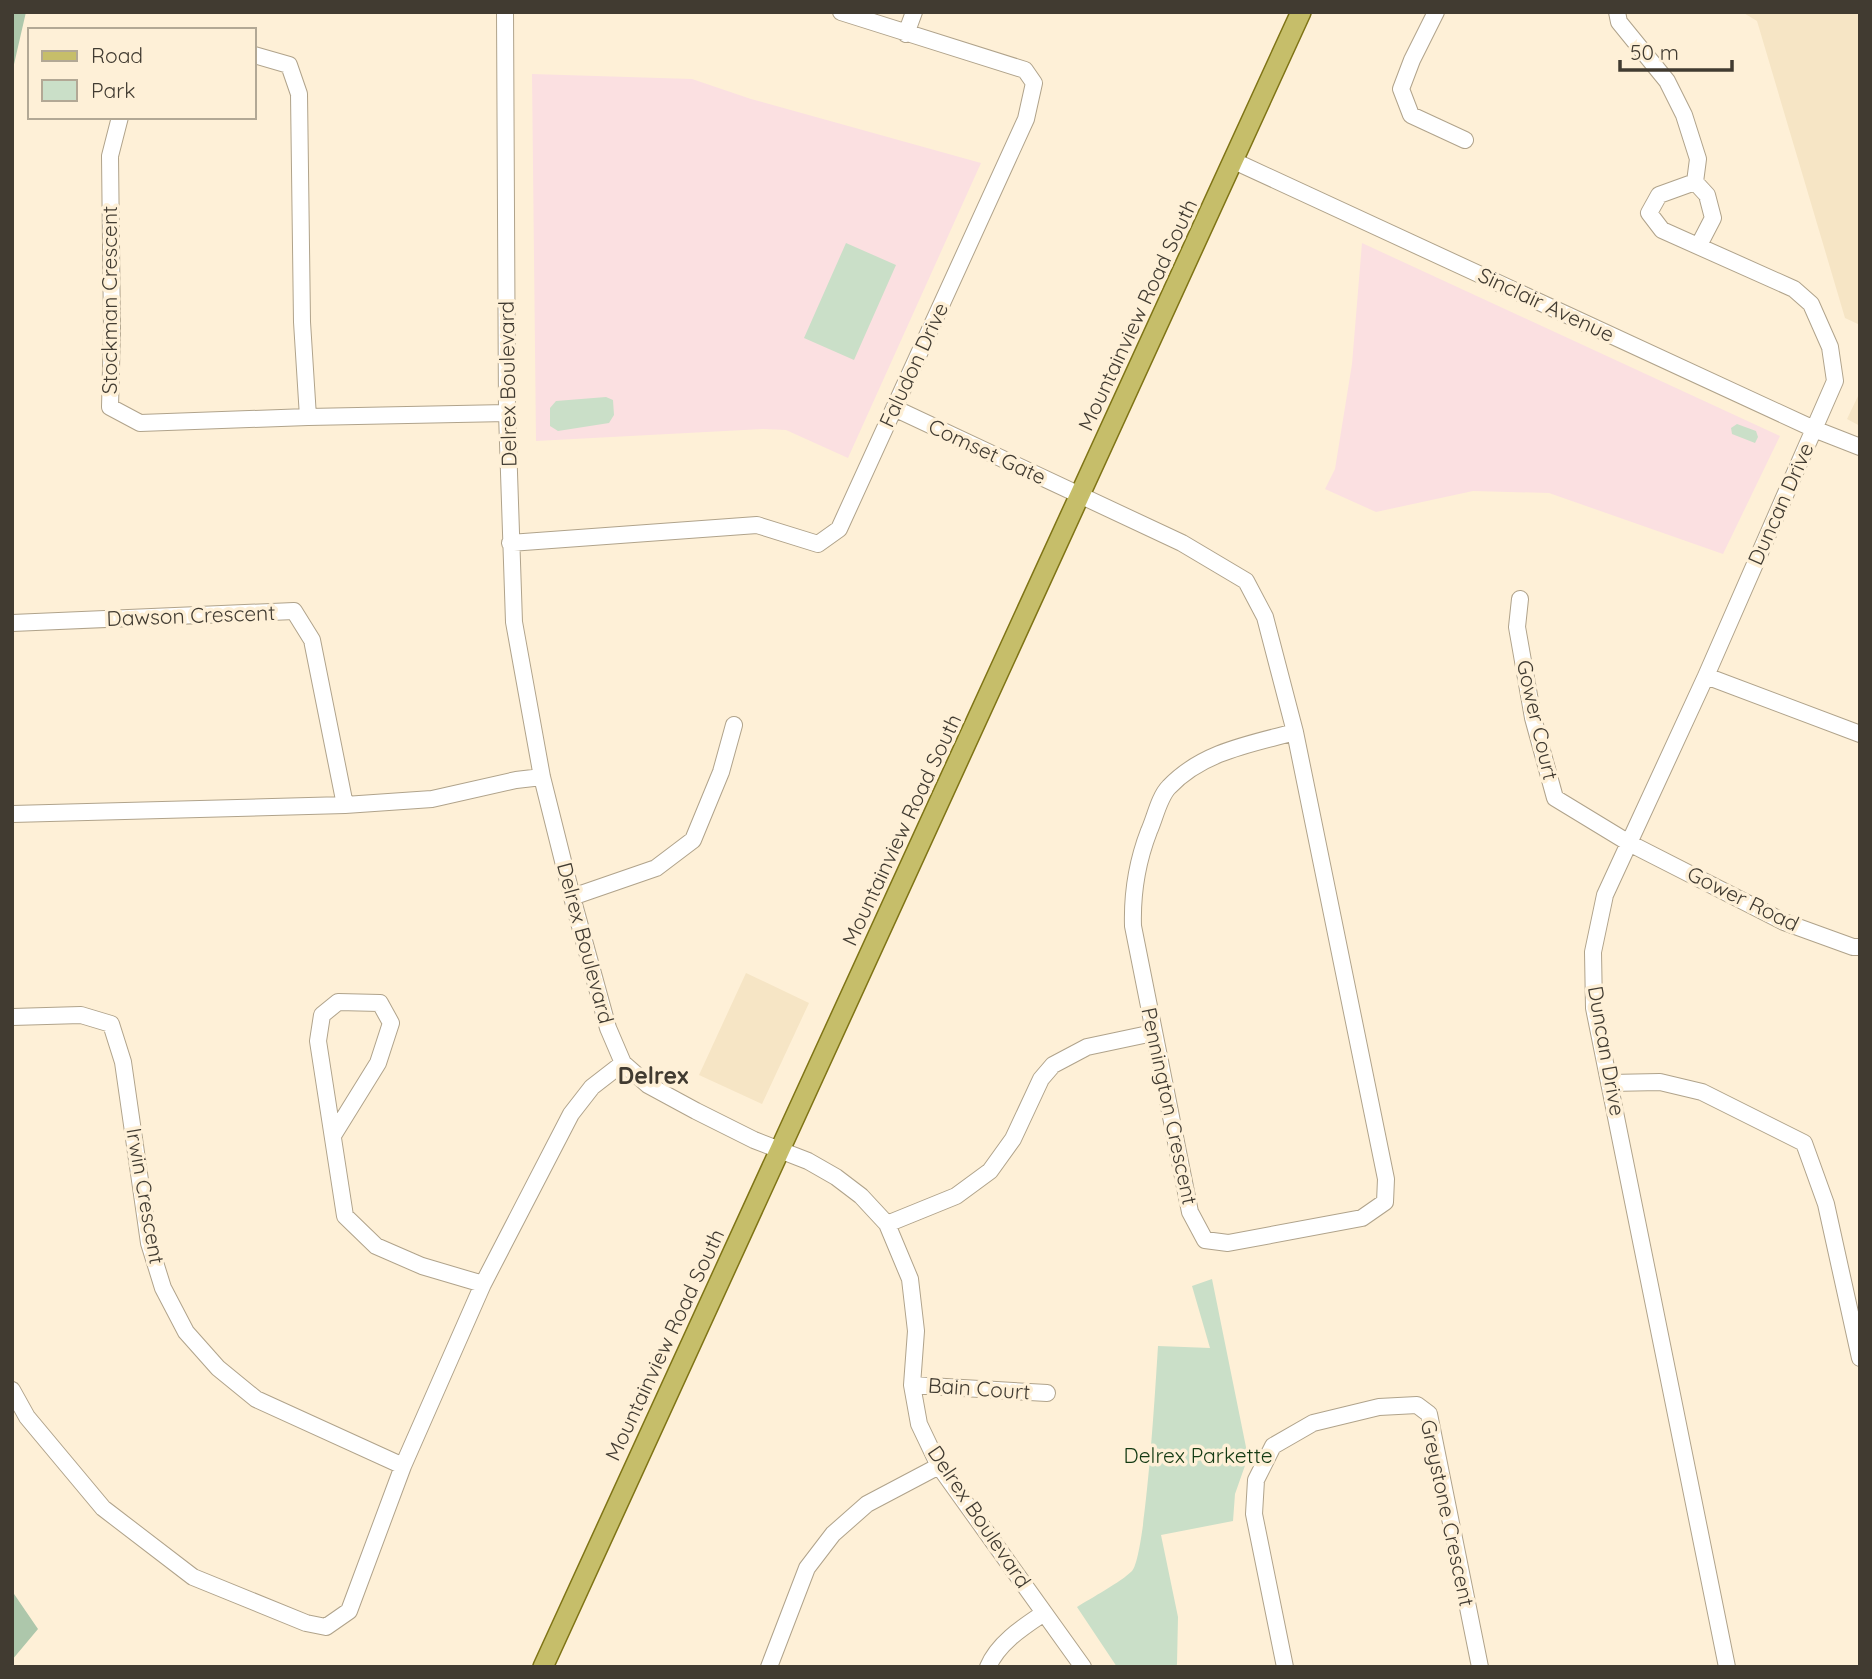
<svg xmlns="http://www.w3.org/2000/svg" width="1872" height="1679" font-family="Quicksand,sans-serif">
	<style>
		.built { fill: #f6e5c5 }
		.education { fill: #fbe0e1 }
		.green { fill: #cadfc8 }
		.forest { fill: #adc7ab }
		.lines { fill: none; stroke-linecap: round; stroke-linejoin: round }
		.minor-casing { stroke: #b0a38b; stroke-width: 18 }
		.major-casing { stroke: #7f7416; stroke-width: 22 }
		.minor { stroke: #fff; stroke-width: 16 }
		.major { stroke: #c6be6a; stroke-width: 19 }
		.labels { text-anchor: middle; stroke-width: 7; stroke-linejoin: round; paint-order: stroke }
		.street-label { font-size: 21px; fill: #413b31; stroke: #fef0d7 }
		.park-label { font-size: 21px; fill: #143a13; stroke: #fef0d7 }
		.neighbourhood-label { font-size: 23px; font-weight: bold; fill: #413b31; stroke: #fef0d7 }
	</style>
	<rect width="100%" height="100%" fill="#fef0d7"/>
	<!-- built -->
	<path class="built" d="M 1742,12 L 1860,12 L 1860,325 L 1845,318 L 1757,21 Z
		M 1860,392 L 1860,426 L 1847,419 Z
		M 746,973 L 809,1003 L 762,1104 L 699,1075 Z"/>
	<!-- education -->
	<path class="education" d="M 532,74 L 692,79 L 751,99 L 981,163 L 848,458 L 786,430 L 763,429 L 536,441 Z
		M 1362,243 L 1780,436 L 1723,554 L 1549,493 L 1473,491 L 1376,512 L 1325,489 L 1335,469 L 1352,364 Z"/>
	<!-- green -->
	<path class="green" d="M 846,243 L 896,265 L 854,360 L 804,338 Z
		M 606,397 L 613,400 L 614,415 L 609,423 L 558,431 L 550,426 L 550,408 L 556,401 Z
		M 1737,424 L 1756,431 L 1758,437 L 1755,443 L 1732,434 L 1731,428 Z
		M 1212,1279 L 1248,1457 L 1235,1494 L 1233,1521 L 1161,1535 L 1178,1617 L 1177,1664 L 1176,1667 L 1117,1667 L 1077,1607 C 1091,1598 1121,1582 1132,1571 C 1146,1556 1156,1378 1158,1346 L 1210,1348 L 1192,1286 Z"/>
	<!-- forest -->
	<path class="forest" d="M 12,12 L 26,12 L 12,73 Z
		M 12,1591 L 38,1629 L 12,1660 Z"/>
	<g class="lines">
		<!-- minor casing -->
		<g class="minor-casing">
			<path id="minor" d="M 505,12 L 507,413 L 514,622 L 542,777 L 572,897 L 608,1028 L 623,1063 L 648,1085 L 696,1111 L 754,1140 L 808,1161 L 836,1177 L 861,1196 L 887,1224 L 910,1279 L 916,1331 L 912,1385 L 919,1424 L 939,1466 L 1083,1667
				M 1436,12 L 1412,60 L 1401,89 L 1411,115 L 1465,140
				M 1617,12 L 1619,22 L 1667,81 L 1684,115 L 1698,159 L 1695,182
				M 906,34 L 914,12
				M 254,55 L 289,65 L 299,94 L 302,322 L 308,417
				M 120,117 L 110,156 L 112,330 L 110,407 L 140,423 L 308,417 L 507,413
				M 1234,161 L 1814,429 L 1860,447
				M 1695,182 L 1659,195 L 1649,213 L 1662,230 L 1794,289 L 1811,304 L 1830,347 L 1835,381 L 1706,676 L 1605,895 L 1593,952 L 1594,1008 L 1727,1667
				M 1695,182 L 1707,195 L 1713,218 L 1699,245
				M 894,408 L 1182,543 L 1246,581 L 1265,617 L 1295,732 L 1386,1179 L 1385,1202 L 1362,1218 L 1228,1243 L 1205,1240 L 1190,1212 L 1133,926 C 1132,893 1137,862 1149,831 C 1155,818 1159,797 1169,787 C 1202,752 1250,744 1295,732
				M 510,543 L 757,525 L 818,544 L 839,529 L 1026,119 L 1034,83 L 1025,70 L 841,12
				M 1520,599 L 1517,627 L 1533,718 L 1555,798 L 1629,843 L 1784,922 L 1853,947 L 1860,947
				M 12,623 L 294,611 L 312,640 L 345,805
				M 1706,676 L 1860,734
				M 12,814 L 345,805 L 432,799 L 516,780 L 542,777
				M 572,897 L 656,868 L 693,840 L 721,772 L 734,725
				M 12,1017 L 81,1015 L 111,1024 L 123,1062 L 149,1243 L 163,1288 L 186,1332 L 218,1368 L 256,1399 L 403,1466
				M 1610,1083 L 1660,1082 L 1702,1092 L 1804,1143 L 1826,1204 L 1860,1358
				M 334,1134 L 378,1063 L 391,1023 L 380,1003 L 338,1002 L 322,1015 L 318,1041 L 345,1216 L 376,1246 L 422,1266 L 483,1284
				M 887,1224 L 956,1196 L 990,1171 L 1013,1139 L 1041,1079 L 1053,1065 L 1087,1047 L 1153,1033
				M 912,1385 L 1047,1393
				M 12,1390 L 27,1417 L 103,1508 L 193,1577 L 306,1623 L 326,1627 L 349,1611 L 403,1466 L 483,1284 L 571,1114 L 592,1087 L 623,1063
				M 769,1667 L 807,1568 L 833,1534 L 867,1504 L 939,1466
				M 988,1667 C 998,1643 1023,1627 1044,1613
				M 1285,1667 L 1254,1514 L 1256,1480 L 1273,1446 L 1313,1423 L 1379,1407 L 1417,1405 L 1429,1414 L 1480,1667"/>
		</g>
		<!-- major casing -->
		<g class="major-casing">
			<path id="major" d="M 543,1667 L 1301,12"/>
		</g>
		<!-- minor -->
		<use href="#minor" class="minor"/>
		<!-- major -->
		<use href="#major" class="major"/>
	</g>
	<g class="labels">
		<!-- street labels -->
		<g class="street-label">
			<text transform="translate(110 300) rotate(-90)" y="7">Stockman Crescent</text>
			<text transform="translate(1546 305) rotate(25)" y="7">Sinclair Avenue</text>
			<text transform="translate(1138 315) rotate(-65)" y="7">Mountainview Road South</text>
			<text transform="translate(914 365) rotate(-65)" y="7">Faludon Drive</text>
			<text transform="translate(508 384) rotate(-91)" y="7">Delrex Boulevard</text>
			<text transform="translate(987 452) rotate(25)" y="7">Comset Gate</text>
			<text transform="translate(1781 504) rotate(-66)" y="7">Duncan Drive</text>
			<text transform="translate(191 616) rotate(-2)" y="7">Dawson Crescent</text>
			<text transform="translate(1537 720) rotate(77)" y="7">Gower Court</text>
			<text transform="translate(902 830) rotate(-65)" y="7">Mountainview Road South</text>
			<text transform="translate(1743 899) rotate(26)" y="7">Gower Road</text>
			<text transform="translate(585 943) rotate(75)" y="7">Delrex Boulevard</text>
			<text transform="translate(1606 1051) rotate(80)" y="7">Duncan Drive</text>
			<text transform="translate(1169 1106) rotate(78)" y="7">Pennington Crescent</text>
			<text transform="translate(145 1196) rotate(80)" y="7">Irwin Crescent</text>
			<text transform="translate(665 1345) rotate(-65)" y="7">Mountainview Road South</text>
			<text transform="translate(979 1389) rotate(4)" y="7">Bain Court</text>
			<text transform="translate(1447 1513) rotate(78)" y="7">Greystone Crescent</text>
			<text transform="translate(979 1517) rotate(56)" y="7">Delrex Boulevard</text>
		</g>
		<!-- park labels -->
		<g class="park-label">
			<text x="1198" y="1463">Delrex Parkette</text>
		</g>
		<!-- neighbourhood labels -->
		<g class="neighbourhood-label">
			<text x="653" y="1084">Delrex</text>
		</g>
	</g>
	<!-- border -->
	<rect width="1872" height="1679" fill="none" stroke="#413b31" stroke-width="28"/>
	<!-- legend -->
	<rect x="28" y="28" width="228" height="91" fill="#fef0d7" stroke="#b2a895" stroke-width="2"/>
	<rect x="42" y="51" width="35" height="10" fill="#c6be6a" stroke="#b2a895" stroke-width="2"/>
	<text x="91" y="63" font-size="21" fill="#413b31">Road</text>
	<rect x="42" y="80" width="35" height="21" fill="#cadfc8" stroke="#b2a895" stroke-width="2"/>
	<text x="91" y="98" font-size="21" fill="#413b31">Park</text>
	<!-- scale -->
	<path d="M1620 60v10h112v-10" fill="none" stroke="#413b31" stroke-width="3.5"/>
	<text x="1630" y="60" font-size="21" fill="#413b31" stroke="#fef0d7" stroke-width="5" paint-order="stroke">50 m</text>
</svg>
